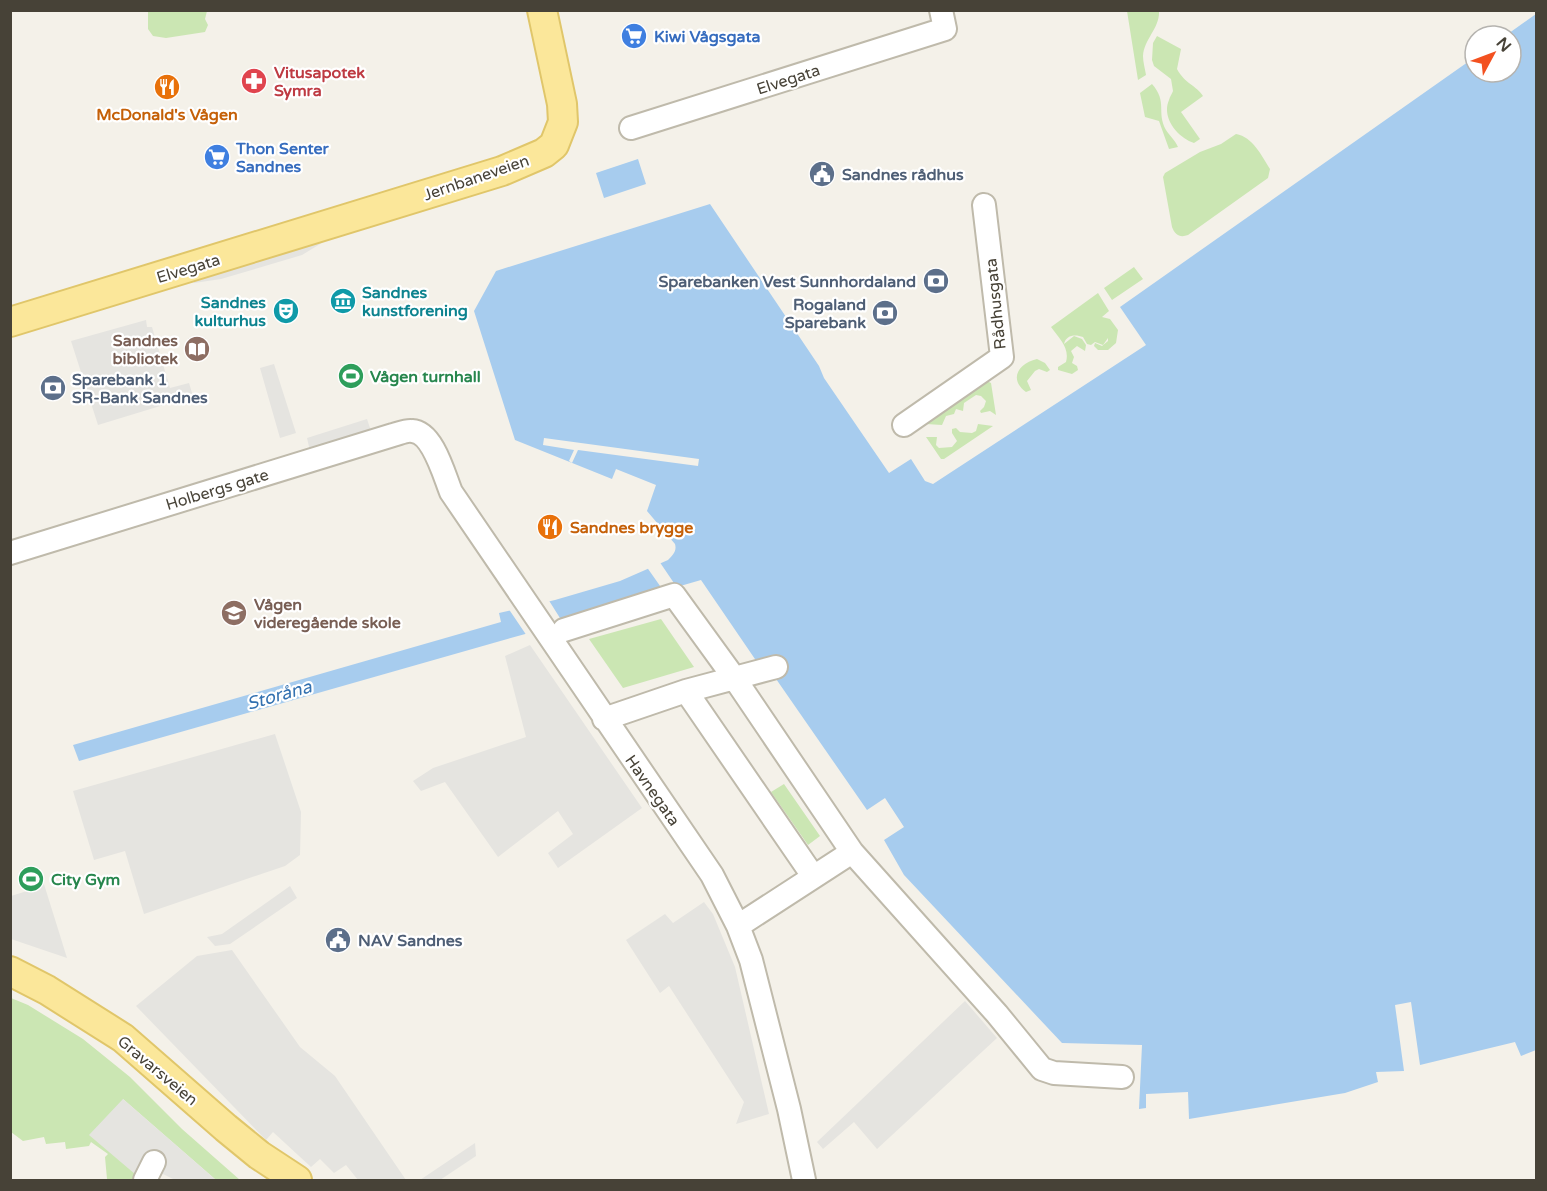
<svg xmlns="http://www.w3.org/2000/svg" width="1547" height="1191" font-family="'Varela Round',sans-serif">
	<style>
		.green { fill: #cbe6b3 }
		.parking { fill: #e5e4e0 }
		.water { fill: #a7ccee }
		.pier { fill: #f4f1e9 }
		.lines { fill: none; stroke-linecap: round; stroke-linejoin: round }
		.minor-casing { stroke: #bfbaab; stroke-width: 26 }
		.major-casing { stroke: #e0c66a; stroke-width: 32 }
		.minor { stroke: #fff; stroke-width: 22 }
		.major { stroke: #fbe79a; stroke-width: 28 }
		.labels { text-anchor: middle; stroke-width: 4.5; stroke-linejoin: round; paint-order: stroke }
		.shop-label { font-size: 16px; font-weight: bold; fill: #366cbe; stroke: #fff; text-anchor: start }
		.health-label { font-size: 16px; font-weight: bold; fill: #be3a42; stroke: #fff; text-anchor: start }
		.street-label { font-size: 16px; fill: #474237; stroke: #fff }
		.food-label { font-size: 16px; font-weight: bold; fill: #c56008; stroke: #fff }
		.service-label { font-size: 16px; font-weight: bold; fill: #4e5e75; stroke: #fff; text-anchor: start }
		.culture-label { font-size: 16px; font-weight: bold; fill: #0d838f; stroke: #fff; text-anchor: start }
		.education-label { font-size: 16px; font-weight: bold; fill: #785e54; stroke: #fff; text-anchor: end }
		.leisure-label { font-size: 16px; font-weight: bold; fill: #27864d; stroke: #fff; text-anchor: start }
		.water-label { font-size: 18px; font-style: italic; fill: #3371b0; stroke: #fff }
	</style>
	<rect width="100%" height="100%" fill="#f4f1e9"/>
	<!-- green -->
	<path class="green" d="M 148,11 L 207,11 L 205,19 L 208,25 L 205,32 L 166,38 L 153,36 L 148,29 Z
		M 1127,11 L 1159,11 C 1160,28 1144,39 1143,56 C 1143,62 1145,69 1146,75 L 1138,80 Z
		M 1157,36 L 1181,49 L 1177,69 C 1185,84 1196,85 1203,96 L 1181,112 L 1200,139 L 1194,143 C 1178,138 1161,118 1169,100 C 1170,96 1172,94 1173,91 L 1171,79 L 1154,66 L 1152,60 L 1153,43 Z
		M 1152,84 C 1168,102 1156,112 1166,130 C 1170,136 1175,140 1178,147 L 1169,149 L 1159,121 L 1145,117 L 1140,93 Z
		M 1236,134 C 1253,137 1261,155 1270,169 L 1268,178 L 1188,235 C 1180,238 1175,235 1172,227 L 1163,177 L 1165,173 L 1200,152 L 1221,144 Z
		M 1134,267 L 1143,279 L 1112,300 L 1104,288 Z
		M 1098,293 L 1109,311 L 1102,317 L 1110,319 L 1118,330 L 1116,343 L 1108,350 L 1098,350 L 1094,346 L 1095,343 L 1102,346 L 1108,341 L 1108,338 L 1103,345 L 1095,342 L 1091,345 L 1087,344 L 1083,337 C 1075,334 1066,335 1064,344 L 1074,336 L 1082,339 L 1086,345 L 1085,351 L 1077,346 L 1071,351 L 1074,357 L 1072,363 L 1077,366 L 1078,370 L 1072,374 L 1058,370 L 1058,367 L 1066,362 C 1070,348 1059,338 1051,327 Z
		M 1037,359 L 1045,363 L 1050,370 L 1047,372 L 1039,369 L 1035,371 L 1027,381 L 1031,390 L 1026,392 C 1008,379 1019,363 1037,359 Z
		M 987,381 L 991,383 L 996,415 L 990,411 L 981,413 L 980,411 L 984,407 L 986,401 L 981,396 L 976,395 L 964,403 L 963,411 L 956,409 L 954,414 L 946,416 L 942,425 L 926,424 Z
		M 978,424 L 993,426 L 944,459 L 941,459 L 926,437 L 937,437 L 936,445 L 939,448 L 952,447 L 957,441 L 952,433 L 952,429 L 956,428 L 960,432 L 972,433 L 976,431 Z
		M 661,619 L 694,667 L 623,688 L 589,639 Z
		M 784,784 L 820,836 L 808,845 L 771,792 Z
		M 11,998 L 28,1005 L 83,1039 L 130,1077 L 182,1129 L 240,1180 L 216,1180 L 123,1099 L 138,1180 L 107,1179 L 105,1157 L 108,1154 L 91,1142 L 89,1146 L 66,1149 L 65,1142 L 46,1144 L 44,1137 L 23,1141 L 11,1132 Z"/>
	<!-- parking -->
	<path class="parking" d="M 330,238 L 302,255 L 221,279 L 194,283 L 192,276 Z
		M 146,320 L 147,327 L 152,327 L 170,388 L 189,383 L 193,396 L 98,425 L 71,341 Z
		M 274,364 L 296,433 L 280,438 L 260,368 Z
		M 367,419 L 371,431 L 310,451 L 307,438 Z
		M 530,645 L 642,808 L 558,868 L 548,853 L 573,834 L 558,811 L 498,857 L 445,782 L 421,791 L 413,781 L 433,768 L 526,737 L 505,656 Z
		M 275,734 L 301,812 L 300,855 L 285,866 L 144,914 L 125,851 L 94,860 L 73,791 Z
		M 43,881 L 58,929 L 67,958 L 11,939 L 11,896 L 27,891 L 26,886 Z
		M 290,886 L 297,898 L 230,944 L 215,946 L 207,937 L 222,934 Z
		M 704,902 L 713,914 L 735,967 L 769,1114 L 736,1124 L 744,1102 L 669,986 L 660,993 L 626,940 L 665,914 L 673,923 Z
		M 232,950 L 300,1047 L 335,1076 L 406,1180 L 358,1180 L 346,1165 L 334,1173 L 320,1159 L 311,1167 L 273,1132 L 266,1140 L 136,1006 L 197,956 Z
		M 965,1001 L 997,1038 L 877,1149 L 854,1122 L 823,1149 L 817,1142 Z
		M 123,1099 L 216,1180 L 175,1180 L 159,1172 L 142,1180 L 89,1135 Z
		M 475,1143 L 476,1156 L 440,1180 L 420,1180 Z"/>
	<!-- water -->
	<path class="water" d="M 1536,14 L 1536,1050 L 1521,1056 L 1515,1042 L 1420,1065 L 1411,1002 L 1395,1005 L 1404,1071 L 1376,1072 L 1378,1082 L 1345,1093 L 1189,1119 L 1188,1092 L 1146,1094 L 1146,1108 L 1139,1109 L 1142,1045 L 1062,1043 L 904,875 L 884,840 L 904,827 L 885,798 L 867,810 L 774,676 L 783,673 L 778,656 L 757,662 L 701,580 L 618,604 L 565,623 L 518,636 L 79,761 L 73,745 L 501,622 L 499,613 L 555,600 L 620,581 L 668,560 C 673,555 677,551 675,544 L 647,511 L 656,485 L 616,469 L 612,479 L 515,440 L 474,311 L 496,271 L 710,204 L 819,366 L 824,378 L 889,473 L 911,459 L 925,481 L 933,484 L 1146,345 L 1120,307 L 1475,57 L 1475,72 L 1511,72 L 1511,36 L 1505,36 Z
		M 638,159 L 646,184 L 604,198 L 596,173 Z"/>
	<!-- pier -->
	<path class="pier" d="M 544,438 L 699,459 L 698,466 L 578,450 L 572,463 L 569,461 L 574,450 L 543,445 Z
		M 659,561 L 678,589 L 665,593 L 646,566 Z
		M 548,599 L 565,626 L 527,636 L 508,608 Z"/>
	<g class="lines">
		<!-- minor casing -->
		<g class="minor-casing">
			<path id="minor" d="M 631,128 L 945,29 L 941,10
				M 904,425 L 1002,357 L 984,205
				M 10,553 L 393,435 C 398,434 406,430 412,431 C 433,432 444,475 451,492 L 712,875 L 738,926 L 751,960 L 789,1109 L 804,1180
				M 564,630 L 674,595 L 735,679 L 852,852 L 738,926
				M 686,691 L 813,876
				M 604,719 L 686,691 L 776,667
				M 852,852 L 997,1014 L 1042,1069 L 1054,1073 L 1122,1077
				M 145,1180 L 154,1162"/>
		</g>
		<!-- major casing -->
		<g class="major-casing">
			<path id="major" d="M 10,322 L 502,171 L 544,153 L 554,145 L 563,122 L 562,104 L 542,10
				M 10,971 L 47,990 L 123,1038 L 226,1128 L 259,1155 L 297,1180"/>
		</g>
		<!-- minor -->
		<use href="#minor" class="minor"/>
		<!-- major -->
		<use href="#major" class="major"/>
	</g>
	<!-- icons -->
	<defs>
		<g id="supermarket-disc" transform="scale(1.35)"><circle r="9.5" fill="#3f7fe0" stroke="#fff"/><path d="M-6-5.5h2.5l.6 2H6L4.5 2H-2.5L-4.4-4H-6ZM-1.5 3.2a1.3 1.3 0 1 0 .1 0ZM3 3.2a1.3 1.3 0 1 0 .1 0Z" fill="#fff"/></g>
		<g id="pharmacy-disc" transform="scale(1.35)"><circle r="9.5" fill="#e0444e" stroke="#fff"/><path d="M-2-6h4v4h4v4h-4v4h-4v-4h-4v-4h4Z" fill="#fff"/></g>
		<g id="restaurant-disc" transform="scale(1.35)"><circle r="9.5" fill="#e8710a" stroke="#fff"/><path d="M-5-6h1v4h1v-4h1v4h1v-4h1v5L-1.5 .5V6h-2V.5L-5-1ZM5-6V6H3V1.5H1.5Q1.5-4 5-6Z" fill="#fff"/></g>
		<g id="civic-disc" transform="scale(1.35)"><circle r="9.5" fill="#5c6f8a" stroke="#fff"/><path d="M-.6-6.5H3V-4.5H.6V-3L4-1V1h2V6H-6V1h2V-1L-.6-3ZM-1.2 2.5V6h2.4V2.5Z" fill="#fff"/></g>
		<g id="bank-disc" transform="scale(1.35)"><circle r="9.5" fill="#5c6f8a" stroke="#fff"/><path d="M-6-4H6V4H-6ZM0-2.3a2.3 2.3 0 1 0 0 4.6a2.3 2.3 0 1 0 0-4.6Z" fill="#fff"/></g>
		<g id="museum-disc" transform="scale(1.35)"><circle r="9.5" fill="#0f9aa8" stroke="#fff"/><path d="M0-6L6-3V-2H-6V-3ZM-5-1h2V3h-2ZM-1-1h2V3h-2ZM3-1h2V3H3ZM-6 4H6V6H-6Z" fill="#fff"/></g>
		<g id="theatre-disc" transform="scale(1.35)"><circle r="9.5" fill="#0f9aa8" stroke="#fff"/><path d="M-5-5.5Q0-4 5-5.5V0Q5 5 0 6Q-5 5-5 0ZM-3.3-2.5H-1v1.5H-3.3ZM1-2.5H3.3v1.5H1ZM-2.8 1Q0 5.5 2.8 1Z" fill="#fff"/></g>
		<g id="library-disc" transform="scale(1.35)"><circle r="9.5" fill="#8d6e63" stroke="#fff"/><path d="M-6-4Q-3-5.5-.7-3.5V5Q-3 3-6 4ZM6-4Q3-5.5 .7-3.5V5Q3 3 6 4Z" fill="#fff"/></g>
		<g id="stadium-disc" transform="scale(1.35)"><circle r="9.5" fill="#2e9e5b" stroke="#fff"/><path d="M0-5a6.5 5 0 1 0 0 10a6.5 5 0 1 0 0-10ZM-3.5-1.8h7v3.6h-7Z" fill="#fff"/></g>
		<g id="school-disc" transform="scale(1.35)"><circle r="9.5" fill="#8d6e63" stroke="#fff"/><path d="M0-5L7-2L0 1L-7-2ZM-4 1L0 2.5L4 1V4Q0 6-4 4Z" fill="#fff"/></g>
	</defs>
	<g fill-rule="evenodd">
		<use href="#supermarket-disc" x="634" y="36"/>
		<use href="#pharmacy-disc" x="254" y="81"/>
		<use href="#restaurant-disc" x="167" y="87"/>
		<use href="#supermarket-disc" x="217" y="157"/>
		<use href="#civic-disc" x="822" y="174"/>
		<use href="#bank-disc" x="936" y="281"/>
		<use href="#museum-disc" x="343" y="301"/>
		<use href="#theatre-disc" x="286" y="311"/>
		<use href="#bank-disc" x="885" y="313"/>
		<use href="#library-disc" x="197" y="349"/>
		<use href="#stadium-disc" x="351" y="376"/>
		<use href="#bank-disc" x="53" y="388"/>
		<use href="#restaurant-disc" x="550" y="527"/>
		<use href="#school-disc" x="234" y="613"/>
		<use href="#stadium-disc" x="31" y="879"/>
		<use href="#civic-disc" x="338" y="940"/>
	</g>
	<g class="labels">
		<!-- shop labels -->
		<g class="shop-label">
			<text x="654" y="42">Kiwi Vågsgata</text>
			<text x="236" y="154">Thon Senter<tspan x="236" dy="18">Sandnes</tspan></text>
		</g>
		<!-- health labels -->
		<g class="health-label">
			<text x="274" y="78">Vitusapotek<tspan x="274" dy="18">Symra</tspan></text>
		</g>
		<!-- street labels -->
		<g class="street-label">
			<text transform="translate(788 79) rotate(-18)" y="6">Elvegata</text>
			<text transform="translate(476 177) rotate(-19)" y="6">Jernbaneveien</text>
			<text transform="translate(188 268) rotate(-17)" y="6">Elvegata</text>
			<text transform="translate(995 304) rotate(-96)" y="6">Rådhusgata</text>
			<text transform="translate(217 489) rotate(-17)" y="6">Holbergs gate</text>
			<text transform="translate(653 790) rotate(55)" y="6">Havnegata</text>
			<text transform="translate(158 1070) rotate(40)" y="6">Gravarsveien</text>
		</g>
		<!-- food labels -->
		<g class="food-label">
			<text x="167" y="120">McDonald's Vågen</text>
			<text x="570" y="533" text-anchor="start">Sandnes brygge</text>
		</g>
		<!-- service labels -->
		<g class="service-label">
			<text x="842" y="180">Sandnes rådhus</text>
			<text x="916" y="287" text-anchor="end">Sparebanken Vest Sunnhordaland</text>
			<text x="866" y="310" text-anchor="end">Rogaland<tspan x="866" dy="18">Sparebank</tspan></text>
			<text x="72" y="385">Sparebank 1<tspan x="72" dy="18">SR-Bank Sandnes</tspan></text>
			<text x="358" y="946">NAV Sandnes</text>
		</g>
		<!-- culture labels -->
		<g class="culture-label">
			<text x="362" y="298">Sandnes<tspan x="362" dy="18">kunstforening</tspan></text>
			<text x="266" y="308" text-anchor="end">Sandnes<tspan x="266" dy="18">kulturhus</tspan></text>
		</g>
		<!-- education labels -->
		<g class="education-label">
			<text x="178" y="346">Sandnes<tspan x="178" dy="18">bibliotek</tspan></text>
			<text x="254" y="610" text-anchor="start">Vågen<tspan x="254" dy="18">videregående skole</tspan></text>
		</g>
		<!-- leisure labels -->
		<g class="leisure-label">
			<text x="370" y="382">Vågen turnhall</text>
			<text x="51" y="885">City Gym</text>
		</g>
		<!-- water labels -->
		<g class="water-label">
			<text transform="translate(279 695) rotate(-16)" y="6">Storåna</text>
		</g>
	</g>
	<!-- border -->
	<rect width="1547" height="1191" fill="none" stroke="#474237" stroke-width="24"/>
	<!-- north arrow -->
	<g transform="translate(1493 54) rotate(49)"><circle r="28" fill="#ffffff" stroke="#b5b3af" stroke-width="1.5"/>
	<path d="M0-4.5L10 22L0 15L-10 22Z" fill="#f35120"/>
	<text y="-9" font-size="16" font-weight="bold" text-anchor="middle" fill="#474237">N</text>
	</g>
</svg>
